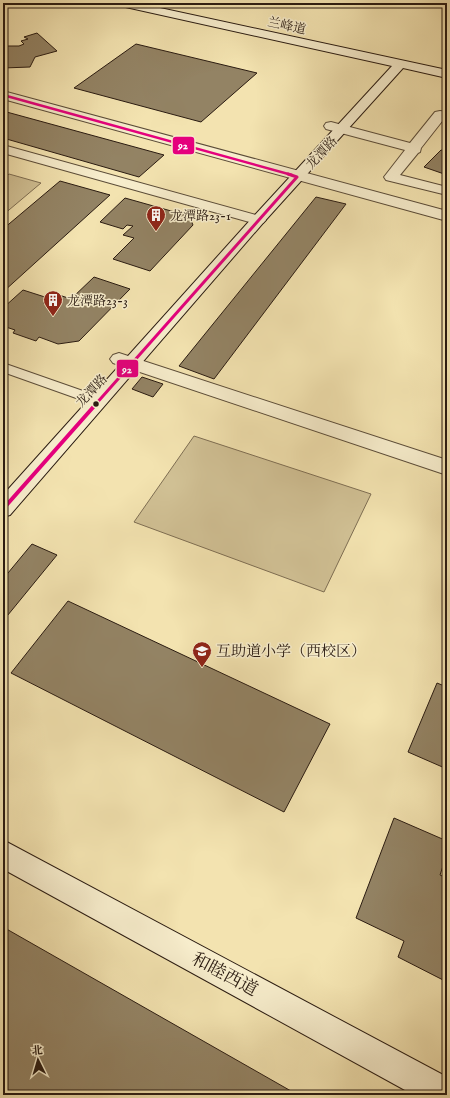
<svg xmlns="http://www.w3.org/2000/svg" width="450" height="1098" font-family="'IM FELL English','Noto Serif SC',serif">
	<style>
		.green { fill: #d1c195; stroke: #7e6e53 }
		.building { fill: #938364; stroke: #2a1b11 }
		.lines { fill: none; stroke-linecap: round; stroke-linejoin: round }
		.lane-casing { stroke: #5c4d39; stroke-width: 2 }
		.street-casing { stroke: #5c4d39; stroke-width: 2 }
		.secondary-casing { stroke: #2a1b11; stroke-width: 2 }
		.lane { fill: #f7edcc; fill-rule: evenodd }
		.street { fill: #f7edcc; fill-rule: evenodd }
		.secondary { fill: #f7edcc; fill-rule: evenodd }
		.bus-1-far2-casing { stroke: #f7edcc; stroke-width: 4 }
		.bus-1-far1-casing { stroke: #f7edcc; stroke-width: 5.5 }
		.bus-1-casing { stroke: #f7edcc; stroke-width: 7 }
		.bus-1-far2 { stroke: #e5007d; stroke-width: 2.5 }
		.bus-1-far1 { stroke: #e5007d; stroke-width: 3 }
		.bus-1 { stroke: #e5007d; stroke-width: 4 }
		.bus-dot { fill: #2a1b11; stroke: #f7edcc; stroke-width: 1.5 }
		.labels { text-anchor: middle; stroke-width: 3; stroke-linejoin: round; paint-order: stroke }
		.far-street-label { font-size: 13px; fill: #2a1b11; stroke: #f7edcc }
		.far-poi-label { font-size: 13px; fill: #2a1b11; stroke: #f7edcc; text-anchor: start }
		.poi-label { font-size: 15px; fill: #2a1b11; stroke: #f7edcc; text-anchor: start }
		.near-street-label { font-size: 18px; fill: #2a1b11; stroke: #f7edcc }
		.line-badge { stroke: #f7edcc; stroke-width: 1.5 }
		.badge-label { font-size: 11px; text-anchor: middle; font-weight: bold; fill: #fff }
	</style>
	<rect width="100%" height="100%" fill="#f3e3b0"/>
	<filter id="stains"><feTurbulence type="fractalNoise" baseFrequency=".005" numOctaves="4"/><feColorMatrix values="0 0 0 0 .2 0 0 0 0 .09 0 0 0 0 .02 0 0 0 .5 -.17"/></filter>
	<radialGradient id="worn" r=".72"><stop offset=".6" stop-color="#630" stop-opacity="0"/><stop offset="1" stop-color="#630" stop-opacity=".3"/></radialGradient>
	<!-- green -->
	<path class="green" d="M 9,174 L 41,183 L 3,215 L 3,179 Z
		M 194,436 L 371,494 L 324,592 L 134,522 Z"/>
	<!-- building -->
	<path class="building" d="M 37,33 L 57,51 L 35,57 L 30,67 L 3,68 L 3,46 L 19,46 L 24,44 L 21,41 L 28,39 L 24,37 Z
		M 136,44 L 257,73 L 201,122 L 74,88 Z
		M 3,111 L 164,155 L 139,177 L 3,138 Z
		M 441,150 L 447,151 L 447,175 L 424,167 Z
		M 60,181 L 110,195 L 3,292 L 3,229 Z
		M 316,197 L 346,204 L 214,379 L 179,366 Z
		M 125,198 L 189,216 L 193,225 L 150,271 L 113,259 L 134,238 L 123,235 L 133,226 L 127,225 L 123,229 L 100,222 Z
		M 94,277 L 130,289 L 79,341 L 58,344 L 39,337 L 36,341 L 13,333 L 15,330 L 3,326 L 3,308 L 23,290 L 48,298 L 43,303 L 49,305 L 59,295 L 71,299 Z
		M 142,377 L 163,384 L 153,397 L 132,389 Z
		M 32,544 L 57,555 L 3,621 L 3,579 Z
		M 68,601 L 330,724 L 284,812 L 11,673 Z
		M 437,683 L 447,687 L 447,769 L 408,752 Z
		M 394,818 L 447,841 L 447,854 L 440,875 L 447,878 L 447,982 L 398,957 L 404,941 L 356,918 Z
		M 3,927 L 298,1095 L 10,1095 L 3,1091 Z"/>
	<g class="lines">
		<!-- lane casing -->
		<g class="lane-casing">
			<path id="lane" d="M 3,363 L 103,398 L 105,401 L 103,404 L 98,406 L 93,404 L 3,372 Z"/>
		</g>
		<!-- street casing -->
		<g class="street-casing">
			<path id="street" d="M 3,91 L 447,211 L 447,221 L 3,99 Z
				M 440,111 L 447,112 L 447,120 L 443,120 L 421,148 L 420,152 L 418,153 L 400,175 L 447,187 L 447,195 L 386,180 L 384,177 L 405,150 L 326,129 L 324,126 L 326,123 L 331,122 L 410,143 L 435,112 Z
				M 3,145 L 263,217 L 266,220 L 263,223 L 258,225 L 253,223 L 3,153 Z
				M 119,353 L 447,460 L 447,475 L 113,363 L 110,359 L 113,355 Z"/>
		</g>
		<!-- secondary casing -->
		<g class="secondary-casing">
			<path id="secondary" d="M 115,3 L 137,3 L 447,70 L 447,78 L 403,68 L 263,223 L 10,515 L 3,517 L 3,495 L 253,217 L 392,66 L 121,6 Z
				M 3,840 L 447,1077 L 447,1095 L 414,1095 L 3,869 Z"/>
		</g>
		<!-- lane -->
		<use href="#lane" class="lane"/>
		<!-- street -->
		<use href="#street" class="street"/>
		<!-- secondary -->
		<use href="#secondary" class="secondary"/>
		<!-- bus-1-far2 casing -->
		<g class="bus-1-far2-casing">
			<path id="bus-1-far2" d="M 3,95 L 292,175"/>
		</g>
		<!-- bus-1-far1 casing -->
		<g class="bus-1-far1-casing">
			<path id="bus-1-far1" d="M 95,405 L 297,177 L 288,174"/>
		</g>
		<!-- bus-1 casing -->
		<g class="bus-1-casing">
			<path id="bus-1" d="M 3,509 L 96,404"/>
		</g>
		<!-- bus-1-far2 -->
		<use href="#bus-1-far2" class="bus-1-far2"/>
		<!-- bus-1-far1 -->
		<use href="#bus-1-far1" class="bus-1-far1"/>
		<!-- bus-1 -->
		<use href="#bus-1" class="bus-1"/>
	</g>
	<!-- icons -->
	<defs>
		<g id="building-pin" transform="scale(1)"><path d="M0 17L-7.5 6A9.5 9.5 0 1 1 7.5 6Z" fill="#8f2418" stroke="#f7edcc"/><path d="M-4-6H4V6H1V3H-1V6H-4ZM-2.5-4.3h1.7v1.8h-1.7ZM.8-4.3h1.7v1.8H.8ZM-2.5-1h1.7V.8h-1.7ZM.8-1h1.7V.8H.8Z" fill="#fff"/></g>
		<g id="school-pin" transform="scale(1)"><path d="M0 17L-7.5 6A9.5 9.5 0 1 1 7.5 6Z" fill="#8f2418" stroke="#f7edcc"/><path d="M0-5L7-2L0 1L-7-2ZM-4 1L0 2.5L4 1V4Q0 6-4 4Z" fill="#fff"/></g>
	</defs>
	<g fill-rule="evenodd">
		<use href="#building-pin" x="156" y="215"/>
		<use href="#building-pin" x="53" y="300"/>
		<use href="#school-pin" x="202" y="651"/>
	</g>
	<!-- markers -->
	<circle class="bus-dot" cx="96" cy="404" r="3.5"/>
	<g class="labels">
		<!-- far-street labels -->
		<g class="far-street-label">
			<text transform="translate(287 25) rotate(12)" y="5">兰峰道</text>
			<text transform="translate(321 152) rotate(-47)" y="5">龙潭路</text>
			<text transform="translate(91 390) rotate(-47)" y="5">龙潭路</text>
		</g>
		<!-- far-poi labels -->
		<g class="far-poi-label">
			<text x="170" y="220">龙潭路23-1</text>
			<text x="67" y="305">龙潭路23-3</text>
		</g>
		<!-- poi labels -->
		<g class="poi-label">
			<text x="216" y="656">互助道小学（西校区）</text>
		</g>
		<!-- near-street labels -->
		<g class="near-street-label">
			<text transform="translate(225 974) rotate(28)" y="6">和睦西道</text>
		</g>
	</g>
	<g class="line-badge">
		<rect x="172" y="136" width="23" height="19" rx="4" fill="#e5007d"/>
		<rect x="116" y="359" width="23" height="19" rx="4" fill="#e5007d"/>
	</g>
	<g class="badge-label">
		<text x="183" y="149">92</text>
		<text x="127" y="373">92</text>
	</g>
	<!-- margin -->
	<rect width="450" height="1098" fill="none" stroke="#f3e3b0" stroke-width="16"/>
	<rect x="4" y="4" width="442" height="1090" fill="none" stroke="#2a1b11" stroke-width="2"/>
	<rect x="8" y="8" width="434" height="1082" fill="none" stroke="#2a1b11"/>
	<!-- north arrow -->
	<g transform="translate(38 1060) rotate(355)" stroke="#f7edcc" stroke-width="3" paint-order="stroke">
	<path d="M0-3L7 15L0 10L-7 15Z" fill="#2a1b11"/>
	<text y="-6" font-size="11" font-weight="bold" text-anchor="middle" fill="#2a1b11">北</text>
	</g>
	<rect width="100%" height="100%" filter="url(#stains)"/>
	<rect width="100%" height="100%" fill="url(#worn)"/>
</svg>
